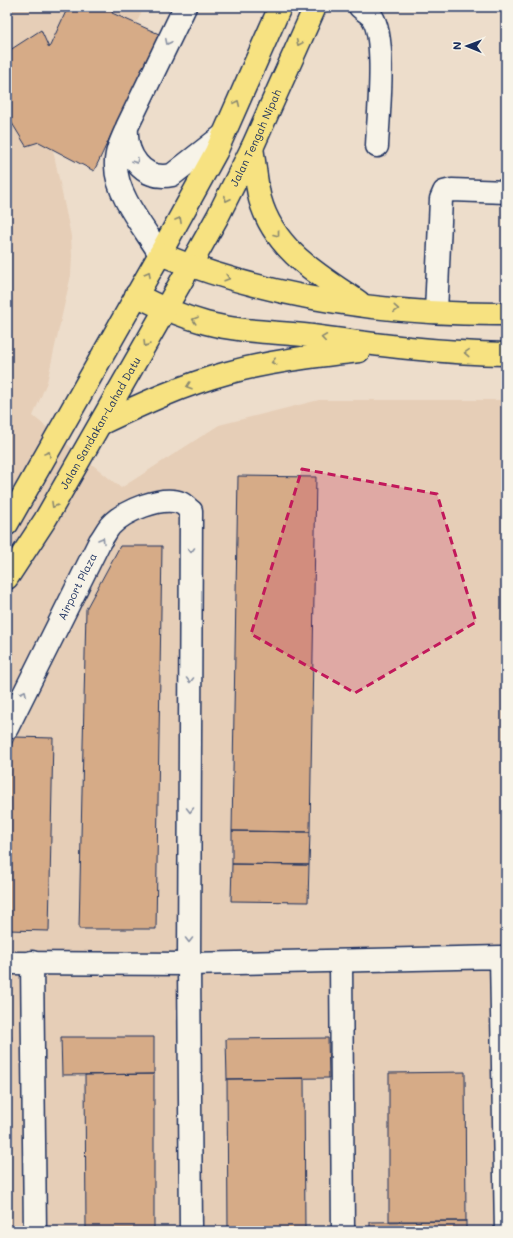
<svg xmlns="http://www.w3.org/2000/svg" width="513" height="1238" font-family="Mali,sans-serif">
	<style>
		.built { fill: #e6ceb7 }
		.building { fill: #d6ab87; stroke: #1b2f5e }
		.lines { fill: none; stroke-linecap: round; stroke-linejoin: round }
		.minor-casing { stroke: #1b2f5e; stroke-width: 25 }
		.major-casing { stroke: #1b2f5e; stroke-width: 25 }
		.highway-casing { stroke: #1b2f5e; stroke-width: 25 }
		.minor { stroke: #f7f3e8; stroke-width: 22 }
		.major { stroke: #f7e281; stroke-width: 22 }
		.highway { stroke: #f7e281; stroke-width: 22 }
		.oneway { stroke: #8991a3 }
		.oneway2 { stroke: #898870 }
		.marked { fill: #c2185b; fill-opacity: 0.2; stroke: #c2185b; stroke-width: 3; stroke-dasharray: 8 5; stroke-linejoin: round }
		.labels { text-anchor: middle; stroke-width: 3; stroke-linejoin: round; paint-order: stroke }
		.street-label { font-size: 11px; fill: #1b2f5e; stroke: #f7f3e8 }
	</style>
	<rect width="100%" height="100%" fill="#edddcb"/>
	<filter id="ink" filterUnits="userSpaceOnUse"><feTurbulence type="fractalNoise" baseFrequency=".025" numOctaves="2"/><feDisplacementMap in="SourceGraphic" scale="8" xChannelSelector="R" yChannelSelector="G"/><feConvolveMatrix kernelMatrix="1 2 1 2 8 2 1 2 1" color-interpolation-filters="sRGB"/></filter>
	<g filter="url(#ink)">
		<!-- built -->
		<path class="built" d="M 7,7 L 144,7 L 136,24 L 159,34 L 94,171 L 53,150 L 71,236 L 72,256 L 71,275 L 47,382 L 33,416 L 121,488 L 219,425 L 319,400 L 506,400 L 506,1231 L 7,1231 Z"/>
		<!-- building -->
		<path class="building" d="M 68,7 L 114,7 L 112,13 L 159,34 L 94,171 L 39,142 L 26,146 L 7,115 L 7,52 L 41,30 L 49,48 Z
			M 238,476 L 316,477 L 310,832 L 232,831 Z
			M 120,546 L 162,546 L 156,929 L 79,929 L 86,609 Z
			M 15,737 L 53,738 L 49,931 L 7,930 L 7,753 Z
			M 232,831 L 310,832 L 309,865 L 232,864 Z
			M 232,864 L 309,865 L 308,902 L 231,901 Z
			M 7,1036 L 11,1036 L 11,1075 L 7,1075 Z
			M 61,1037 L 154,1037 L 154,1074 L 62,1075 Z
			M 328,1038 L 329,1078 L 227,1079 L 226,1039 Z
			M 465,1072 L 466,1221 L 389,1221 L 389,1073 Z
			M 154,1074 L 154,1229 L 86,1229 L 85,1075 Z
			M 304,1078 L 305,1231 L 228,1231 L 227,1079 Z
			M 466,1221 L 466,1231 L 370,1231 L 370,1222 Z
			M 61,1229 L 154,1229 L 154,1231 L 61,1231 Z"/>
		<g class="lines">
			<!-- minor casing -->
			<g class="minor-casing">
				<g id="minor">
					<path d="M 185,7 L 127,127 C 125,154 142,182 172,175 L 222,136"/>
					<path d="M 360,7 C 363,10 369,13 372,17 C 387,38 378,118 377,146"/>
					<path d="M 126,130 C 121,141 115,154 116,166 C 116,195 145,229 160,254"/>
					<path d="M 436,312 L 441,199 L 444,192 L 452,190 L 506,192"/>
					<path id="s1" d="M 7,728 L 100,541 C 104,536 107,529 111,525 C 124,511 162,495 181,503 C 184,504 188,509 191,511 L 189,964 L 191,1231"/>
					<path d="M 32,962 L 35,1231"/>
					<path d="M 341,962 L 343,1231"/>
					<path d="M 7,963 L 189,964 L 501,957 L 506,1231"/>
				</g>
			</g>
			<!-- major casing -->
			<g class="major-casing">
				<g id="major">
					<path d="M 160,254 L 216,152 L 280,7"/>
					<path id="s2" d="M 190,266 L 218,216 L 252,148 L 315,7"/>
				</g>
			</g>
			<!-- highway casing -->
			<g class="highway-casing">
				<g id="highway">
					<path d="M 252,148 C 255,165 256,183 260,199 C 274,250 319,275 359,302"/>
					<path d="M 136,295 C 159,307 181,316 206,323 C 240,332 277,332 312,336 C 377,345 441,353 506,354"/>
					<path d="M 102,423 C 142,404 183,385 227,373 C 270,361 315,356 359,351"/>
					<path d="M 7,524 L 160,254 C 269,298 389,315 506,314"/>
					<path id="s3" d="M 7,578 L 45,520 L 190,266"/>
				</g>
			</g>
			<!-- minor -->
			<use href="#minor" class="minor"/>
			<!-- major -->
			<use href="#major" class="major"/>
			<!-- highway -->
			<use href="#highway" class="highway"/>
		</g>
		<!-- one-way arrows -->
		<defs><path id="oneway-chevron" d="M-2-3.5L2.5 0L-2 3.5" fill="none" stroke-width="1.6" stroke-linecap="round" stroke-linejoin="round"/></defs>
		<g class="oneway">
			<use href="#oneway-chevron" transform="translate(168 42) rotate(116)"/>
			<use href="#oneway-chevron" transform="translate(136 161) rotate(58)"/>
			<use href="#oneway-chevron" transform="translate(102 540) rotate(-59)"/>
			<use href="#oneway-chevron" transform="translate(191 550) rotate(90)"/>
			<use href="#oneway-chevron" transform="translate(190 680) rotate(90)"/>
			<use href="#oneway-chevron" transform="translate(24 693) rotate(-64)"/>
			<use href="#oneway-chevron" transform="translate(190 810) rotate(90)"/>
			<use href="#oneway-chevron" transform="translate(189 940) rotate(90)"/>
		</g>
		<g class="oneway2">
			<use href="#oneway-chevron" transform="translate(299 43) rotate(114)"/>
			<use href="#oneway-chevron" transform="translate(237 103) rotate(-66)"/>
			<use href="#oneway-chevron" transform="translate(227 199) rotate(117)"/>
			<use href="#oneway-chevron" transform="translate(179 220) rotate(-61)"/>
			<use href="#oneway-chevron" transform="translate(277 234) rotate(52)"/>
			<use href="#oneway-chevron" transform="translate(148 274) rotate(-60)"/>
			<use href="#oneway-chevron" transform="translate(227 278) rotate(17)"/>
			<use href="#oneway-chevron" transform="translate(396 309) rotate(4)"/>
			<use href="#oneway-chevron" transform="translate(195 320) rotate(-162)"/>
			<use href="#oneway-chevron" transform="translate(324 338) rotate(-172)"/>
			<use href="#oneway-chevron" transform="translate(146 344) rotate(121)"/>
			<use href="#oneway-chevron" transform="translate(467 353) rotate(-177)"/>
			<use href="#oneway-chevron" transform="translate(274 362) rotate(167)"/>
			<use href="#oneway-chevron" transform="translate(189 386) rotate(161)"/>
			<use href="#oneway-chevron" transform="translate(48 454) rotate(-60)"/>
			<use href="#oneway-chevron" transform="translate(54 505) rotate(120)"/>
		</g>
	</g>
	<!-- marked area -->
	<path class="marked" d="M 302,469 L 437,494 L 476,622 L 355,693 L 251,634 Z"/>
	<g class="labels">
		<!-- street labels -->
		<g class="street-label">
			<text dy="4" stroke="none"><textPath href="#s2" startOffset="144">Jalan Tengah Nipah</textPath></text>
			<text dy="4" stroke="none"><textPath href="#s3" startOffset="181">Jalan Sandakan-Lahad Datu</textPath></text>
			<text dy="4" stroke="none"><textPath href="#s1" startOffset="158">Airport Plaza</textPath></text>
		</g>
	</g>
	<!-- margin -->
	<rect width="513" height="1238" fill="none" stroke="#f7f3e8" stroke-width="24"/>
	<rect x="12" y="12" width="489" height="1214" fill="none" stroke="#1b2f5e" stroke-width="1.5" filter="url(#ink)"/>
	<!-- north arrow -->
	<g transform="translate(467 46) rotate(271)" stroke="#f7f3e8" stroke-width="3" paint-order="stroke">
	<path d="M0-3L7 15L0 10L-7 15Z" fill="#1b2f5e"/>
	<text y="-6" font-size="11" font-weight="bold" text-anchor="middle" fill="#1b2f5e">N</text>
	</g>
</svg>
